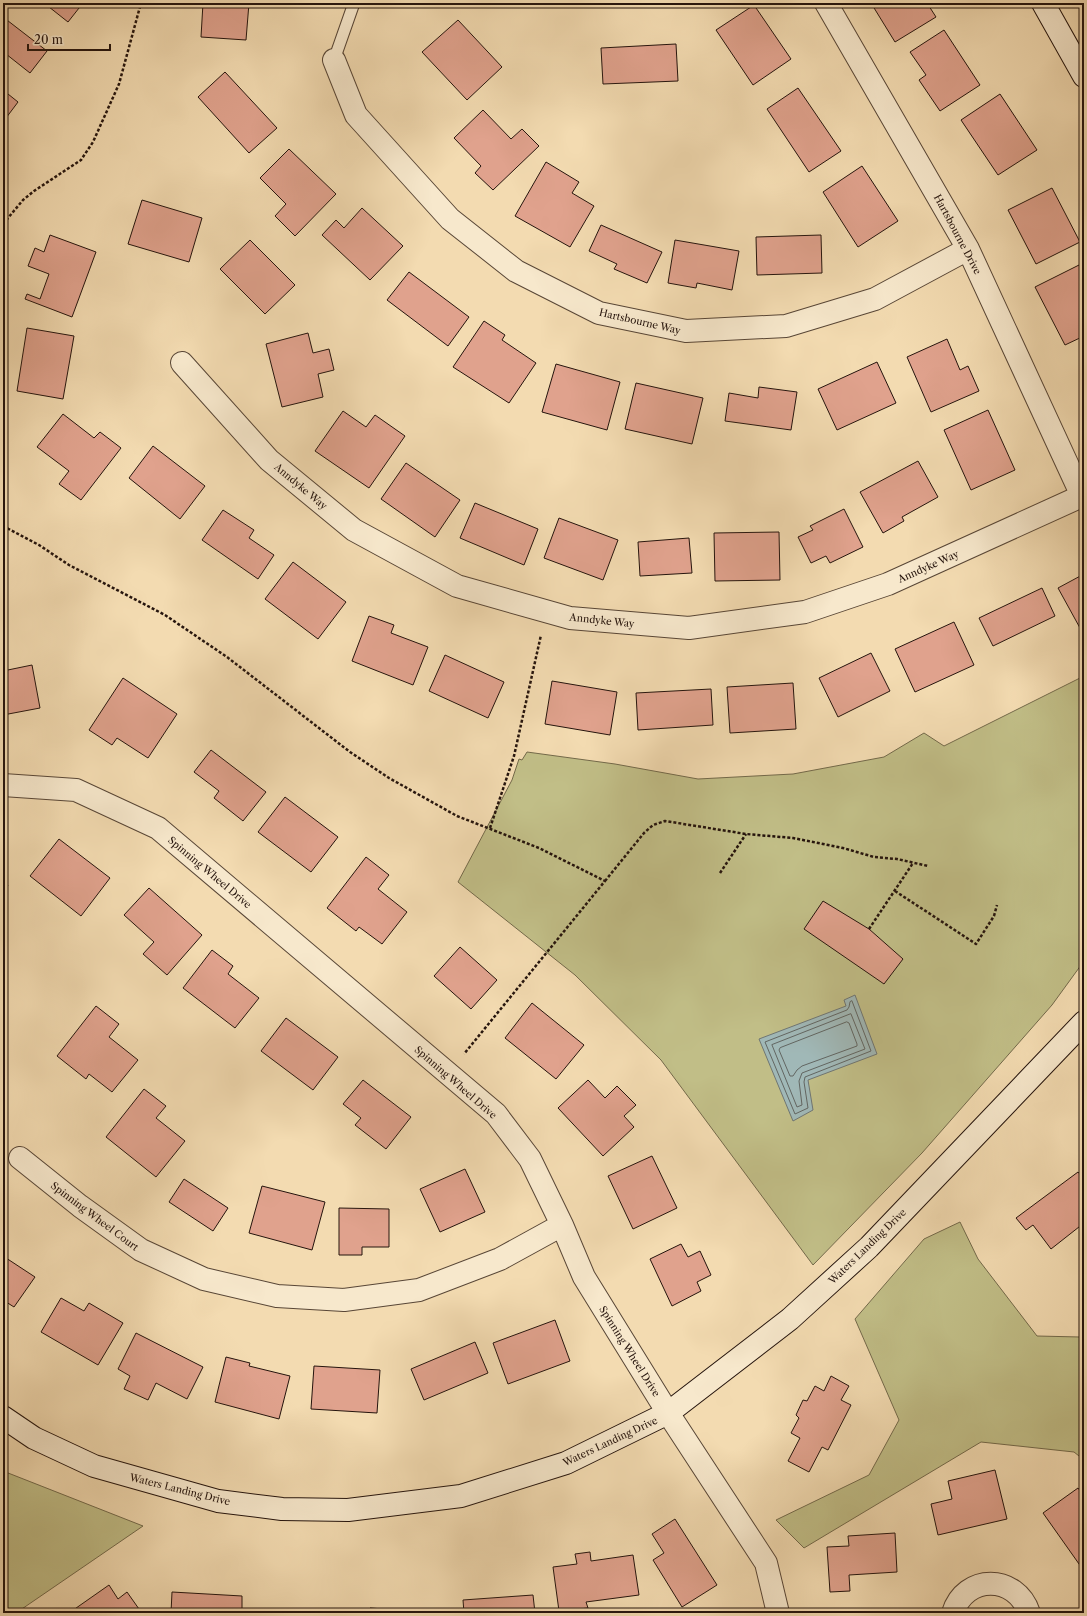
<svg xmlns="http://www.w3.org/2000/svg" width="1087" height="1616" font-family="'Libre Caslon Text',serif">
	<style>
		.green { fill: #c1be87; stroke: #73694a }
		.water { fill: #a0b8b7; stroke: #6f7673 }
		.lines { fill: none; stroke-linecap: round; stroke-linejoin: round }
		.shore { stroke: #626662; stroke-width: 1 }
		.building { fill: #e0a28d; stroke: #25140d }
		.lane-casing { stroke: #584636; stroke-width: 13 }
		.street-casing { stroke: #584636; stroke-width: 24 }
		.secondary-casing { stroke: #25140d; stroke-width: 24 }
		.path { stroke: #25140d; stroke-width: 2.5; stroke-dasharray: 3 2; stroke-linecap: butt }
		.lane { stroke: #f7e8cc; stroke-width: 11 }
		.street { stroke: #f7e8cc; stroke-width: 22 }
		.secondary { stroke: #f7e8cc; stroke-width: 22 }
		.labels { text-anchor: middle; stroke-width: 4; stroke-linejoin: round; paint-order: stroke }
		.street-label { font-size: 10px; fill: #25140d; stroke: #f7e8cc }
	</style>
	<rect width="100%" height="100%" fill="#f3dbb1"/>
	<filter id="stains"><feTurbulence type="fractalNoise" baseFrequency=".005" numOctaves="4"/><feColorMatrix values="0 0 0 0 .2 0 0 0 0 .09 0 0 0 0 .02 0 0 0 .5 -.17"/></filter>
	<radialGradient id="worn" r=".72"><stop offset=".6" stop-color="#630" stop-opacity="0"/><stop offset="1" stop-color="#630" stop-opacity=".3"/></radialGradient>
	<!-- green -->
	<path class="green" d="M 1084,676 L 1084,961 L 1052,1005 L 922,1153 L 813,1265 L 661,1060 L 575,975 L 458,882 L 512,780 L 519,759 L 522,760 L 527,752 L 615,764 L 698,779 L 793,774 L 884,757 L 924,733 L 944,746 Z
		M 960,1222 L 978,1259 L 1037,1336 L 1080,1337 L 1084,1339 L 1084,1460 L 1074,1452 L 981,1442 L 804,1548 L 776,1520 L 869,1475 L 899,1420 L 855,1319 L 924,1239 Z
		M 3,1471 L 143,1526 L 16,1613 L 3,1613 Z"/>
	<!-- water -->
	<path class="water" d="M 855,995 L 877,1054 L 808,1080 L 813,1110 L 793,1121 L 759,1039 L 846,1006 L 844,1000 Z"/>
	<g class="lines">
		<!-- shore -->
		<path class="shore" d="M 852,1001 L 871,1051 L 805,1077 L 804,1082 L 808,1108 L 795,1114 L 765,1042 L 847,1010 L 849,1007 L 850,1002 Z
			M 851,1014 L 865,1049 L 802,1073 L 799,1081 L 802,1105 L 797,1107 L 772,1045 Z
			M 847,1022 L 849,1023 L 857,1044 L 857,1046 L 802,1066 L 797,1070 L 793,1076 L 790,1076 L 779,1050 L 780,1048 Z"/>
	</g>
	<!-- building -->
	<path class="building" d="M 44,3 L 83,3 L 68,22 Z
		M 203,3 L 249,3 L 246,40 L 201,37 Z
		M 871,3 L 927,3 L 936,17 L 895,42 Z
		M 754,5 L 791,59 L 753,85 L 716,30 Z
		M 3,17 L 47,51 L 30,73 L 6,54 L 3,58 Z
		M 458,20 L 502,67 L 467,100 L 422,52 Z
		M 944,30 L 980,85 L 940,111 L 919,80 L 926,75 L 910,52 Z
		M 676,44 L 678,81 L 603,84 L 601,48 Z
		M 225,72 L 277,128 L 249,153 L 198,97 Z
		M 798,88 L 841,151 L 809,172 L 767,109 Z
		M 3,90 L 18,102 L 3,122 Z
		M 1000,94 L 1037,150 L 998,175 L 961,120 Z
		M 483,110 L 511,139 L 522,129 L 539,146 L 493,190 L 475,173 L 481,166 L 454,138 Z
		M 289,149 L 336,194 L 295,236 L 275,216 L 286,204 L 260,178 Z
		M 546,162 L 579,182 L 572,193 L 594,206 L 570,247 L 515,216 Z
		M 862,166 L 898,221 L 858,247 L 823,192 Z
		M 1052,188 L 1080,242 L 1036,264 L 1008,210 Z
		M 142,200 L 202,218 L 189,262 L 128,244 Z
		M 362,208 L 403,246 L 370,280 L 322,235 L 336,220 L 344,228 Z
		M 601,225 L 662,252 L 647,283 L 614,269 L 617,264 L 589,251 Z
		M 50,235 L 96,252 L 72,317 L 25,299 L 27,294 L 40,299 L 49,274 L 28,266 L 35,248 L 44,252 Z
		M 821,235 L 822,273 L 757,275 L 756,237 Z
		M 250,240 L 295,285 L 265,314 L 220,269 Z
		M 675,240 L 739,251 L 732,290 L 697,283 L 696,288 L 668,283 Z
		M 1079,265 L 1084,276 L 1084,336 L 1065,345 L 1035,287 Z
		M 409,272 L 469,317 L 448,346 L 387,300 Z
		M 484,321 L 505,335 L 502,340 L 536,363 L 509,403 L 453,367 Z
		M 27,328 L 74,336 L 63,399 L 17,391 Z
		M 308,333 L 313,353 L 329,349 L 334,370 L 318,374 L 323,397 L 282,407 L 266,344 Z
		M 947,339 L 960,370 L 968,366 L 979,391 L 931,412 L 907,357 Z
		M 877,362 L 896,403 L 837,430 L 818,389 Z
		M 556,364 L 620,382 L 607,430 L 542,412 Z
		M 636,383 L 703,398 L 692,444 L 625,429 Z
		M 759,387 L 797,392 L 791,430 L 725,421 L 729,393 L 758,398 Z
		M 988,410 L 1015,470 L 971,490 L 944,430 Z
		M 343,411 L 366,427 L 375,415 L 405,436 L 369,488 L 315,451 Z
		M 63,414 L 94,438 L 100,432 L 121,448 L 81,500 L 59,484 L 69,471 L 37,447 Z
		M 153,446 L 205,486 L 180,519 L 129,478 Z
		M 918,461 L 938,497 L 902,517 L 904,521 L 883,533 L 860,492 Z
		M 406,463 L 460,500 L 435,537 L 381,499 Z
		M 475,503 L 538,529 L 524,565 L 460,538 Z
		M 844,509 L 863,547 L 830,563 L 826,556 L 811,563 L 798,537 L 813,530 L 810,526 Z
		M 223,510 L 254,530 L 249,538 L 274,555 L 258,579 L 202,540 Z
		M 559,518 L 618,540 L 603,580 L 544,558 Z
		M 779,532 L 780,580 L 715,581 L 714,533 Z
		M 689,538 L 692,573 L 640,576 L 638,542 Z
		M 293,562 L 346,602 L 318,639 L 265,599 Z
		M 1084,574 L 1084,626 L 1080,628 L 1058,588 Z
		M 1042,588 L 1055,616 L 993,646 L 979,618 Z
		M 369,616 L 394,625 L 391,633 L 428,647 L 413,685 L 352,661 Z
		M 954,622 L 974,665 L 915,692 L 895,649 Z
		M 871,653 L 890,691 L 838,717 L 819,678 Z
		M 445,655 L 504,682 L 488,718 L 429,691 Z
		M 32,665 L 40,708 L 3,715 L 3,671 Z
		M 123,678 L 177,714 L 148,758 L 117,738 L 112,745 L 89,730 Z
		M 552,681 L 617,692 L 610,735 L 545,724 Z
		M 793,683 L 796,729 L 730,733 L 727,687 Z
		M 711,689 L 713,725 L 638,730 L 636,693 Z
		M 211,750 L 266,792 L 243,821 L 214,798 L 219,791 L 194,772 Z
		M 285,797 L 338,837 L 311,872 L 258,832 Z
		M 59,839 L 110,878 L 81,916 L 30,876 Z
		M 366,857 L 389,875 L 378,889 L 407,912 L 382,944 L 359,927 L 356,931 L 327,908 Z
		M 3,877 L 8,886 L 3,889 Z
		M 149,888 L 202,935 L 167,975 L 143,954 L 154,942 L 124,915 Z
		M 823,901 L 869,929 L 903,959 L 884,984 L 804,929 Z
		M 460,947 L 497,980 L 471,1009 L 434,976 Z
		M 212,950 L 233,966 L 228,974 L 259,998 L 235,1028 L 183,988 Z
		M 532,1003 L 584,1045 L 556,1079 L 505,1038 Z
		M 96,1006 L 119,1024 L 109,1037 L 138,1060 L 112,1092 L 89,1074 L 86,1079 L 57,1056 Z
		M 286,1018 L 338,1057 L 313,1090 L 261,1051 Z
		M 363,1080 L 411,1117 L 386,1149 L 355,1125 L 361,1118 L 343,1104 Z
		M 588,1080 L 605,1098 L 617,1086 L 636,1105 L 624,1116 L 634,1127 L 603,1156 L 558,1108 Z
		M 144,1089 L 166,1106 L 156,1118 L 185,1141 L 156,1177 L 106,1137 Z
		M 652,1156 L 677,1208 L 633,1229 L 608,1176 Z
		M 465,1169 L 485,1212 L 440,1232 L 420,1189 Z
		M 1078,1172 L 1084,1179 L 1084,1223 L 1051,1249 L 1033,1225 L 1026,1230 L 1016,1218 Z
		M 184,1179 L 228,1208 L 213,1231 L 169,1202 Z
		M 262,1186 L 325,1202 L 312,1250 L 249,1233 Z
		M 339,1208 L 389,1209 L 389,1247 L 362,1247 L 362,1255 L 339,1255 Z
		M 681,1244 L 688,1257 L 700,1251 L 711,1275 L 697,1282 L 701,1291 L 672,1306 L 650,1259 Z
		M 3,1256 L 35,1277 L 14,1307 L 3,1300 Z
		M 61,1298 L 84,1311 L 89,1303 L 123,1323 L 98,1365 L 41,1332 Z
		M 555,1320 L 570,1361 L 508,1384 L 493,1343 Z
		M 136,1333 L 203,1367 L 187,1399 L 156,1383 L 148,1400 L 124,1389 L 130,1376 L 118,1369 Z
		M 475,1342 L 488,1373 L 424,1400 L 411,1369 Z
		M 226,1357 L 250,1363 L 249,1366 L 290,1376 L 279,1419 L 215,1402 Z
		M 314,1366 L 380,1370 L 377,1413 L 311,1409 Z
		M 831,1376 L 849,1386 L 841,1400 L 851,1405 L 828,1450 L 822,1447 L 809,1472 L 788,1461 L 800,1438 L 791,1433 L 799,1418 L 796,1415 L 803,1400 L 807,1401 L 815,1386 L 824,1391 Z
		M 995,1470 L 1007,1519 L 938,1535 L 931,1504 L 952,1499 L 948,1481 Z
		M 1078,1488 L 1084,1496 L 1084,1571 L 1043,1513 Z
		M 675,1519 L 717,1585 L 682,1607 L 653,1560 L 664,1553 L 652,1534 Z
		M 895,1533 L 897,1572 L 849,1575 L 850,1591 L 830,1592 L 827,1547 L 849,1546 L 848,1536 Z
		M 590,1552 L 591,1561 L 633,1555 L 639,1595 L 586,1602 L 588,1608 L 559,1611 L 553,1567 L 577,1564 L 575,1554 Z
		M 109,1585 L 118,1599 L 127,1592 L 139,1609 L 134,1613 L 69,1613 Z
		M 172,1592 L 242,1596 L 242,1613 L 171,1613 Z
		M 533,1595 L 535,1613 L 464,1613 L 463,1600 Z
		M 370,1608 L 442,1613 L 370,1613 Z"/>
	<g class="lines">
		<!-- lane casing -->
		<g class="lane-casing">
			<path id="lane" d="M 334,60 L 354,3"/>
		</g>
		<!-- street casing -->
		<g class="street-casing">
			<path id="street" d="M 826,3 L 968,249 L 1082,496
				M 334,60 L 356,115 L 450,219 L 516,271 L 599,313 L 686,331 L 786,326 L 875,299 L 968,249
				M 182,363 L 269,460 L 354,530 L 457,586 L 570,618 L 689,628 L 805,612 L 888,584 L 1084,495
				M 3,785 L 76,790 L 158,828 L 496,1114 L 530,1159 L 562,1225 L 584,1277 L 668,1413 L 766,1563 L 778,1613
				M 20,1158 L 80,1206 L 141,1250 L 204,1279 L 277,1296 L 344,1300 L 419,1290 L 500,1259 L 562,1225
				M 953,1613 C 965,1574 1016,1574 1029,1613"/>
		</g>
		<!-- secondary casing -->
		<g class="secondary-casing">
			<path id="secondary" d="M 1043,3 L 1084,76
				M 3,1417 L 34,1438 L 94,1466 L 218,1501 L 282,1509 L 348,1510 L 461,1496 L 566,1463 L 668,1413 L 790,1319 L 869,1247 L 1084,1022"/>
		</g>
		<!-- path -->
		<path class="path" d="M 3,224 L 23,200 L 34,191 L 81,160 L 93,142 L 119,84 L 141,3
			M 3,526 L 39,545 L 69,565 L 165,615 L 227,657 L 350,752 L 389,778 L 457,816 L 539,848 L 605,881 L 464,1054
			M 490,828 L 514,756 L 541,635
			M 720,873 L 746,834
			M 605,881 L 644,833 L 653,825 L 665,821 L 746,834 L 793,838 L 843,848 L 874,857 L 897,859 L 928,866
			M 895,891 L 976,944 L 994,916 L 997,905
			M 869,929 L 913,863"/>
		<!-- lane -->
		<use href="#lane" class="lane"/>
		<!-- street -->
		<use href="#street" class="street"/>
		<!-- secondary -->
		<use href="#secondary" class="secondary"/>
	</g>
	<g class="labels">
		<!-- street labels -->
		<g class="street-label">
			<text transform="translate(958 234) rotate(62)" y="4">Hartsbourne Drive</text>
			<text transform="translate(640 321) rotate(13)" y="4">Hartsbourne Way</text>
			<text transform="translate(301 486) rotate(40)" y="4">Anndyke Way</text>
			<text transform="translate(928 566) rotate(-24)" y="4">Anndyke Way</text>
			<text transform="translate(602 620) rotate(6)" y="4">Anndyke Way</text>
			<text transform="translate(210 872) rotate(40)" y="4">Spinning Wheel Drive</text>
			<text transform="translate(456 1082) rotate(41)" y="4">Spinning Wheel Drive</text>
			<text transform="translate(95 1216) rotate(37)" y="4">Spinning Wheel Court</text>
			<text transform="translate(867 1246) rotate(-44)" y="4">Waters Landing Drive</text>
			<text transform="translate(630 1351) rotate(58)" y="4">Spinning Wheel Drive</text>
			<text transform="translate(610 1441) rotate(-25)" y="4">Waters Landing Drive</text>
			<text transform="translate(180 1489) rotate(14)" y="4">Waters Landing Drive</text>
		</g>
	</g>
	<!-- margin -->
	<rect width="1087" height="1616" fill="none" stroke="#f3dbb1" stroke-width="16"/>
	<rect x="4" y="4" width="1079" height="1608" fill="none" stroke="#25140d" stroke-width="2"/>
	<rect x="8" y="8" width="1071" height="1600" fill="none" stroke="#25140d"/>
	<!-- scale -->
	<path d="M28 44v6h82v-6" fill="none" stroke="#25140d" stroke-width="2"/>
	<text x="34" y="44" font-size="12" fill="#25140d" stroke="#f7e8cc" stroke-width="3" paint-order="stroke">20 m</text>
	<rect width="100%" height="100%" filter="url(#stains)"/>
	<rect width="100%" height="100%" fill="url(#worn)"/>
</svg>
